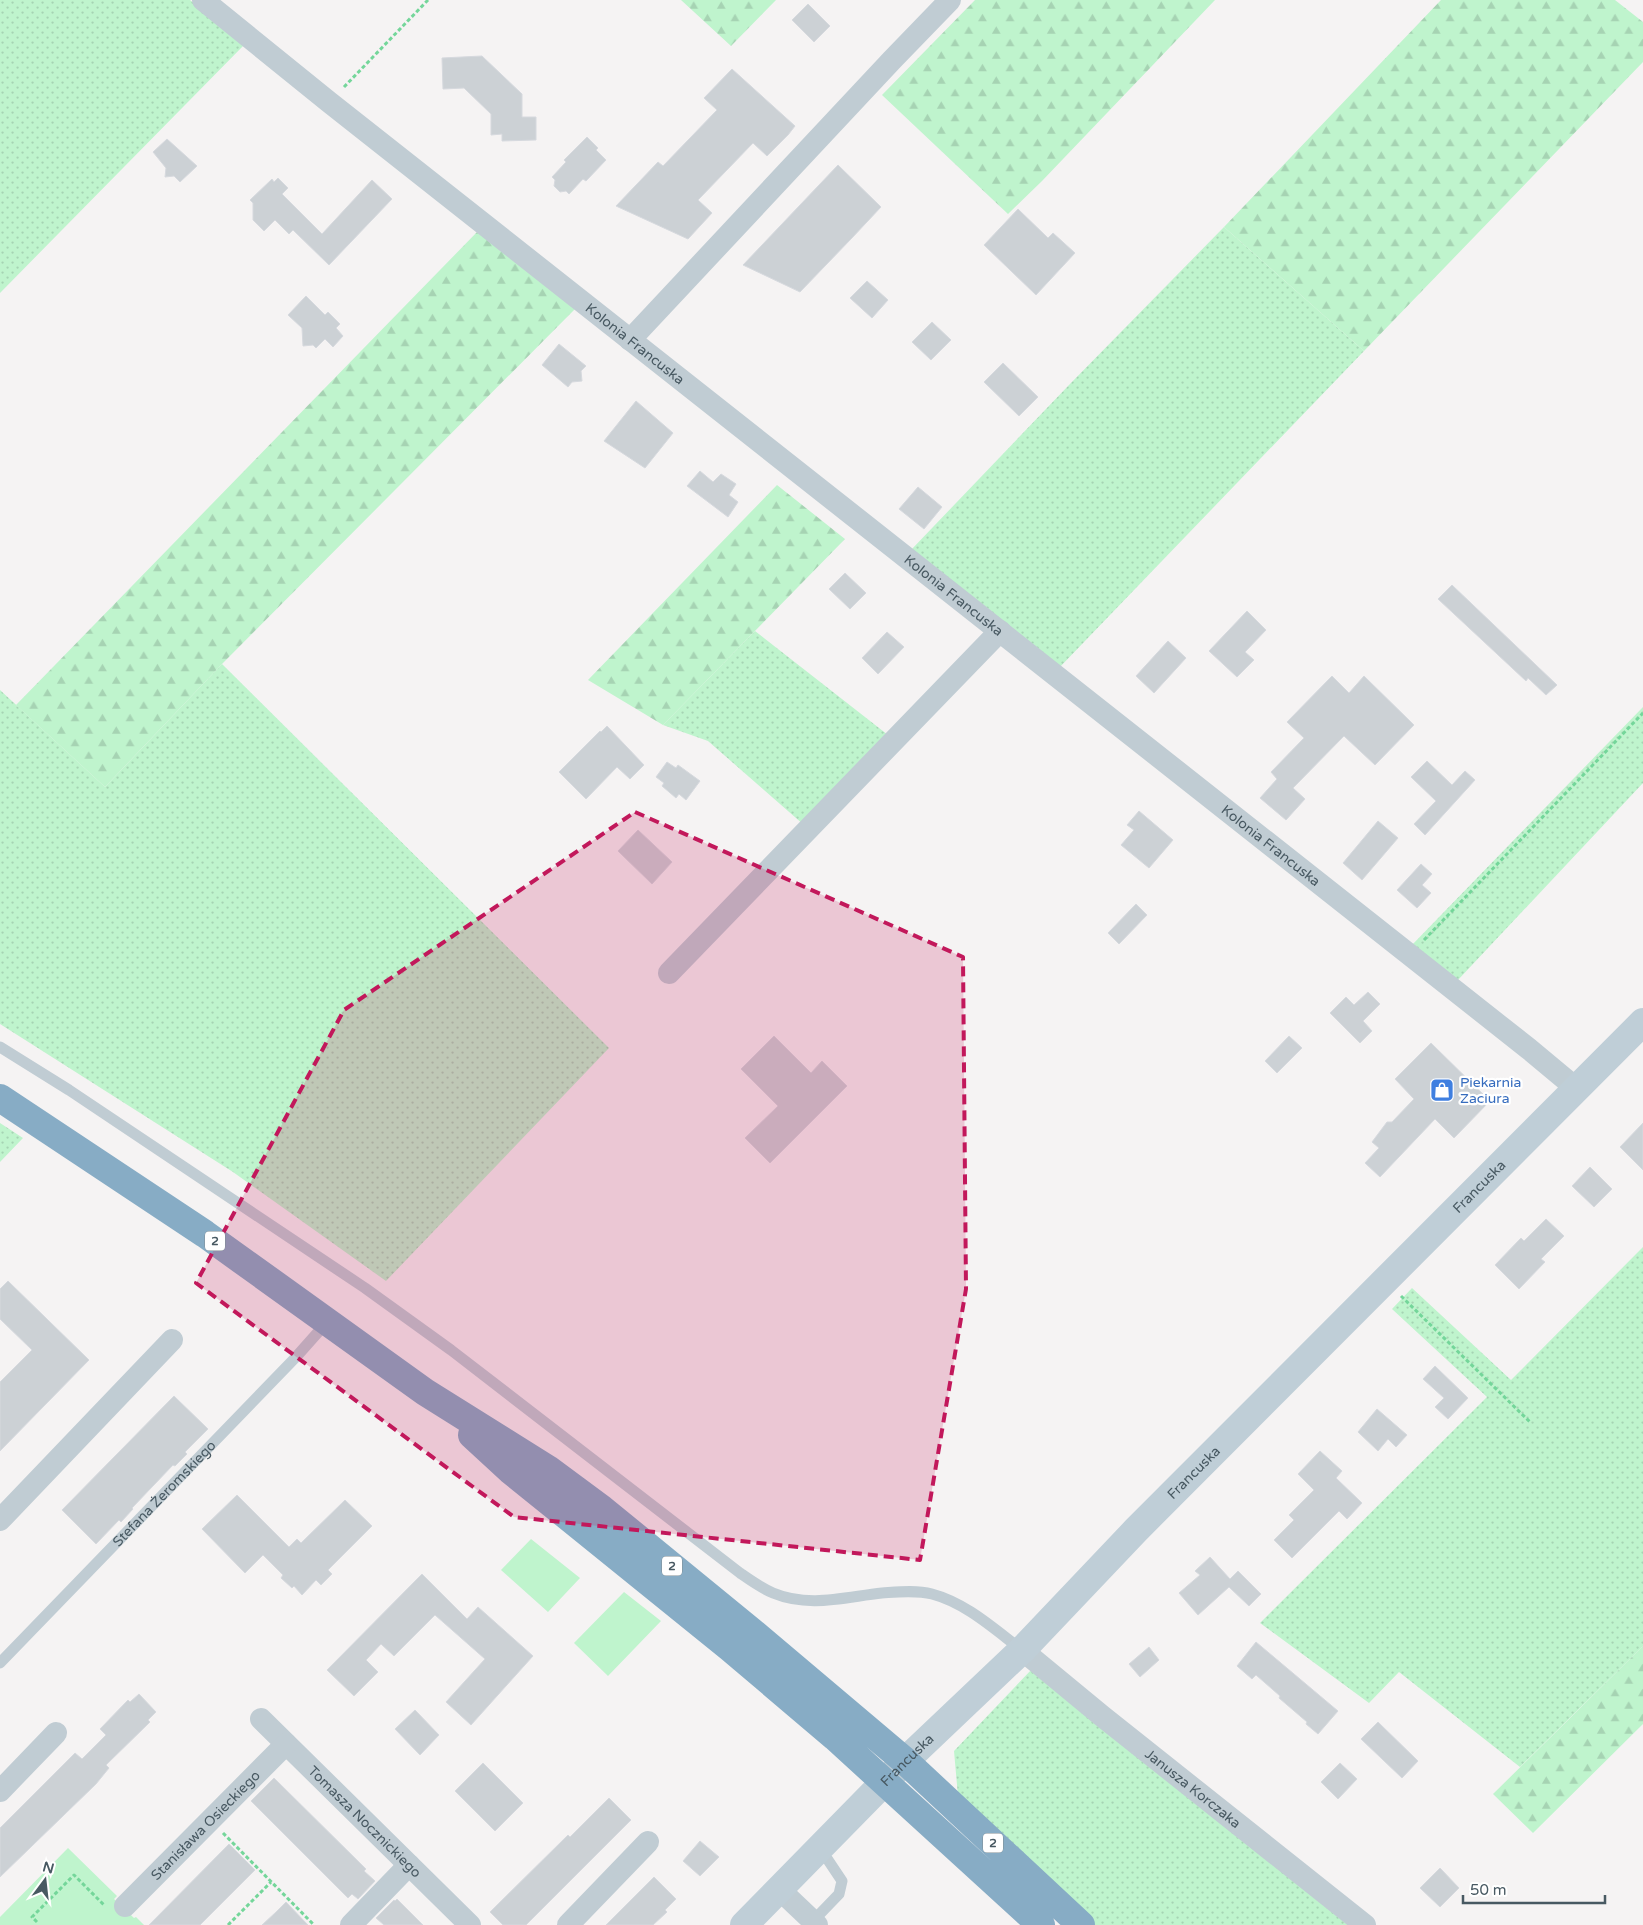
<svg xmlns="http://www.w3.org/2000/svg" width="1643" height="1925" font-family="'Varela Round',sans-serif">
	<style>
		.grass { fill: url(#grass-dots) }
		.forest { fill: url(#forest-firs) }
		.park { fill: #bff4cd }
		.building { fill: #ccd1d5; stroke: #d6d9de }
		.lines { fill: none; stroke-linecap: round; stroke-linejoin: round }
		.path { stroke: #74d69a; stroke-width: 3; stroke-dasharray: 4 2.5; stroke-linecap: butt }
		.lane { stroke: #c0ccd3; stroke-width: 11 }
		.street { stroke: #c0ccd3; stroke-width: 22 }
		.secondary { stroke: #bfced7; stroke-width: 28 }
		.highway { stroke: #87acc5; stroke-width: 28 }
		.marked { fill: #c2185b; fill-opacity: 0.2; stroke: #c2185b; stroke-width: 4; stroke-dasharray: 10 6; stroke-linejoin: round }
		.labels { text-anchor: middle; stroke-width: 4.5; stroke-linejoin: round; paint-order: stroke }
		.shield { fill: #fff; stroke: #7f8b91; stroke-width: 1 }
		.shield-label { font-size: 12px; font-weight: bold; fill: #485962 }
		.street-label { font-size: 14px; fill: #485962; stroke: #fff }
		.shop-label { font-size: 14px; fill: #366cbe; stroke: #fff; text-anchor: start }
	</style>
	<defs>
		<pattern id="grass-dots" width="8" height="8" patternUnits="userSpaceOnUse" patternTransform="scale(1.25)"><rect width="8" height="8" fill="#bff4cd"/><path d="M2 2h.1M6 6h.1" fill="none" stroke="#a6d3b3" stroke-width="1.8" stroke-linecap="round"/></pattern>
		<pattern id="forest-firs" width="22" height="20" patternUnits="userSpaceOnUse" patternTransform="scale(1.25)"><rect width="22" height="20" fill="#bff4cd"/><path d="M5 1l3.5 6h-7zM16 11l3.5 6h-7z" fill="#a6d3b3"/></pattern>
	</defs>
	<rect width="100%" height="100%" fill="#f5f3f3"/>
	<!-- grass -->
	<path class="grass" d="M 0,0 L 190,0 L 245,44 L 0,293 Z
		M 1224,227 L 1364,351 L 1059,668 L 911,550 L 1069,385 Z
		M 755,631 L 888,735 L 804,825 L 708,741 L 663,725 Z
		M 222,664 L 609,1048 L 386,1281 L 233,1172 L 0,1024 L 0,690 L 105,787 Z
		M 1643,707 L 1643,783 L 1457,981 L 1411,946 Z
		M 0,1123 L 23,1138 L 0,1162 Z
		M 1643,1247 L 1643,1646 L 1520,1767 L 1399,1672 L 1369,1703 L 1260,1623 L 1487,1397 L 1392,1309 L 1412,1288 L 1511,1380 Z
		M 1032,1669 L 1348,1925 L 1095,1925 L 958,1796 L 954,1751 Z"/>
	<!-- forest -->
	<path class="forest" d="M 681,0 L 776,0 L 731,46 Z
		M 975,0 L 1215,0 L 1042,181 L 1008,214 L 882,95 Z
		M 1441,0 L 1615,0 L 1643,22 L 1643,62 L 1364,351 L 1224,227 Z
		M 478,231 L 576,308 L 222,664 L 105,787 L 16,705 Z
		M 777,485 L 845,539 L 663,725 L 588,680 Z
		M 1643,1646 L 1643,1724 L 1533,1833 L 1493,1794 Z"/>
	<!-- park -->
	<path class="park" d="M 531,1539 L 580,1578 L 548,1612 L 501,1570 Z
		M 624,1592 L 661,1621 L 608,1676 L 574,1643 Z
		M 68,1848 L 117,1896 L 114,1899 L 134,1918 L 136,1917 L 144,1925 L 0,1925 L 0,1917 Z"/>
	<!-- building -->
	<path class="building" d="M 808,4 L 830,26 L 814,42 L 792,20 Z
		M 482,56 L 522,94 L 522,117 L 536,117 L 536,140 L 502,141 L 502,134 L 491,135 L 491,114 L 464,88 L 443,89 L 442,58 Z
		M 732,69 L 795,126 L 788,135 L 767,156 L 753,143 L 698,200 L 712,213 L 688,239 L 616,206 L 658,162 L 663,166 L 717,110 L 704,98 Z
		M 587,137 L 598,148 L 596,150 L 606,160 L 586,181 L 583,179 L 569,194 L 566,191 L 560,192 L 554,186 L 555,180 L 552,177 L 566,162 L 564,160 Z
		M 167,139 L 197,166 L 180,182 L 174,176 L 165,177 L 166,168 L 153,152 Z
		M 838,165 L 881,207 L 851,239 L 800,292 L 743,265 Z
		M 278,178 L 288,188 L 282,194 L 322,234 L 372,180 L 392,199 L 329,265 L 293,230 L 289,234 L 275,220 L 264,231 L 253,220 L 253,203 L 250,200 L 272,179 L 274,182 Z
		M 1018,209 L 1048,238 L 1053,233 L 1075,253 L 1036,295 L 984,245 Z
		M 867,281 L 888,300 L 872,318 L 850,298 Z
		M 306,296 L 325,315 L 328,312 L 340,324 L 336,328 L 343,336 L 333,347 L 325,339 L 316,348 L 313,345 L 303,346 L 302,328 L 288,315 Z
		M 932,322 L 951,340 L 931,360 L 912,342 Z
		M 559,344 L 586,366 L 581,371 L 582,381 L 572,382 L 568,387 L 542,365 Z
		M 1003,363 L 1038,397 L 1019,416 L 984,382 Z
		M 636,401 L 673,433 L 645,468 L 604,441 Z
		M 700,471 L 713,482 L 721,474 L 736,484 L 729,495 L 738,502 L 728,517 L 687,486 Z
		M 918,487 L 942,507 L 924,529 L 899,509 Z
		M 845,573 L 866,593 L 850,609 L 829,589 Z
		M 1452,585 L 1557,685 L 1546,695 L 1528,678 L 1526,681 L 1438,599 Z
		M 1247,611 L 1266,630 L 1245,652 L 1254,660 L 1237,677 L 1209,651 Z
		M 887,632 L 904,647 L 878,674 L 862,658 Z
		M 1168,641 L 1186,658 L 1154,693 L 1136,676 Z
		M 1332,676 L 1349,693 L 1364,676 L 1414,725 L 1375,765 L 1344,736 L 1293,788 L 1305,799 L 1286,820 L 1260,798 L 1277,779 L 1271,772 L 1304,738 L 1287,722 Z
		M 607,726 L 644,765 L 630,779 L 617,767 L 586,799 L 559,772 L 600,731 L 601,732 Z
		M 1427,761 L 1452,785 L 1465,771 L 1475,780 L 1425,835 L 1414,824 L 1436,801 L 1411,777 Z
		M 667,762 L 676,768 L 678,765 L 700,781 L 686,800 L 679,794 L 676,798 L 662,786 L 664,783 L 656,777 Z
		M 1139,811 L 1173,840 L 1149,868 L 1121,845 L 1134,830 L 1127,825 Z
		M 1378,821 L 1398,838 L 1362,880 L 1343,863 Z
		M 638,830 L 672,862 L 652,884 L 618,851 Z
		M 1421,864 L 1432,874 L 1422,885 L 1431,893 L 1417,908 L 1397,890 Z
		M 1136,904 L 1147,915 L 1119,944 L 1108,933 Z
		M 1368,992 L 1380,1004 L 1363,1021 L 1372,1031 L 1360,1043 L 1330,1013 L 1346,997 L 1354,1005 Z
		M 774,1036 L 811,1073 L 822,1061 L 847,1086 L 770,1163 L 745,1138 L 778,1106 L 741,1069 Z
		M 1289,1036 L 1302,1048 L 1277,1073 L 1265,1061 Z
		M 1431,1043 L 1490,1101 L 1454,1138 L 1435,1119 L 1380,1177 L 1365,1163 L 1379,1148 L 1372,1142 L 1387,1122 L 1392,1122 L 1414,1099 L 1395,1079 Z
		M 1643,1123 L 1643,1170 L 1620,1147 Z
		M 1590,1167 L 1612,1189 L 1594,1207 L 1572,1186 Z
		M 1546,1219 L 1564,1236 L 1541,1259 L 1545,1262 L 1519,1289 L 1495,1265 L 1521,1238 L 1524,1241 Z
		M 8,1281 L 89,1360 L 0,1451 L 0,1382 L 32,1350 L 0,1319 L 0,1289 Z
		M 1435,1366 L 1468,1398 L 1448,1419 L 1435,1407 L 1444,1398 L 1423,1379 Z
		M 174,1396 L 208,1429 L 185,1452 L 187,1454 L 175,1466 L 173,1465 L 132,1508 L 133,1509 L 121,1522 L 119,1520 L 96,1544 L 62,1510 Z
		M 1377,1409 L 1407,1435 L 1396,1447 L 1388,1439 L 1378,1451 L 1358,1432 Z
		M 1320,1451 L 1342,1471 L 1336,1478 L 1362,1503 L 1347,1519 L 1339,1511 L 1292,1558 L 1274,1540 L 1294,1520 L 1289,1515 L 1314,1490 L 1298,1474 Z
		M 237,1495 L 289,1547 L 297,1539 L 301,1543 L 345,1500 L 372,1526 L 328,1570 L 332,1574 L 321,1585 L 316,1580 L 302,1595 L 294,1586 L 292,1588 L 281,1578 L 283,1575 L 263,1555 L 245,1573 L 202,1529 Z
		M 1210,1557 L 1230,1579 L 1238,1571 L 1261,1594 L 1249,1606 L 1229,1587 L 1198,1615 L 1179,1593 L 1200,1575 L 1195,1571 Z
		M 422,1574 L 467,1619 L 478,1607 L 533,1656 L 471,1725 L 446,1702 L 485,1659 L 435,1615 L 394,1656 L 381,1644 L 366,1660 L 378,1672 L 354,1696 L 327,1670 Z
		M 1256,1642 L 1338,1711 L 1318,1734 L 1306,1724 L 1307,1722 L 1279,1698 L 1280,1696 L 1256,1675 L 1252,1679 L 1237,1666 Z
		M 1149,1647 L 1159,1660 L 1140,1677 L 1129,1664 Z
		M 139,1694 L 156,1712 L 148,1720 L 150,1722 L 106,1765 L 109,1768 L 96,1784 L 0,1877 L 0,1828 L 75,1753 L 82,1759 L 106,1735 L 100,1729 L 128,1700 L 130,1702 Z
		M 415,1710 L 439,1735 L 420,1755 L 395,1729 Z
		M 1378,1722 L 1418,1761 L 1402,1778 L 1361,1739 Z
		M 483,1763 L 523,1803 L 495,1831 L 455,1791 Z
		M 1340,1763 L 1357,1779 L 1338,1799 L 1321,1782 Z
		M 274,1778 L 366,1869 L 364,1871 L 375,1881 L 358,1899 L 352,1894 L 348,1898 L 251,1801 Z
		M 609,1798 L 631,1820 L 526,1925 L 503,1925 L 490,1912 L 568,1835 L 570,1837 Z
		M 700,1841 L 719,1857 L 700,1876 L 683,1861 Z
		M 229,1844 L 255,1870 L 200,1925 L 149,1925 Z
		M 1440,1868 L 1459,1888 L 1440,1907 L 1420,1888 Z
		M 654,1877 L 676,1899 L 665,1910 L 667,1912 L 653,1925 L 606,1925 Z
		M 397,1899 L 423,1925 L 384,1925 L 376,1918 L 394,1900 L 395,1901 Z
		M 286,1902 L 308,1925 L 262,1925 L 276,1912 Z"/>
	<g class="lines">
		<!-- path -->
		<path class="path" d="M 344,87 L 428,0
			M 1424,940 L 1643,713
			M 1401,1296 L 1531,1423
			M 223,1833 L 314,1925
			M 37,1922 L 32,1917 L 74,1875 L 104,1905
			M 228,1925 L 271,1882"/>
		<!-- lane -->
		<g class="lane">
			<path d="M 0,1047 L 69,1090 L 365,1288 L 451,1350 L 740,1573 C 750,1580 761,1588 773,1593 C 809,1608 845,1597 882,1593 C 898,1592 916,1590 932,1594 C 966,1603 994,1629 1022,1650"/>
			<path id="s1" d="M 0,1663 L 296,1357 L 328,1321"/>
			<path d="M 813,1921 L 839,1894 L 842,1881 L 828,1860 L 816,1850"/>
		</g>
		<!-- street -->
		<g class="street">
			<path id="s2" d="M 203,0 L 329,102 L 1529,1049 L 1577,1089"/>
			<path d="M 630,340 L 892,60 L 950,0"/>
			<path d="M 669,973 L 1000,631"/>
			<path d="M 0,1520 L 172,1340"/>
			<path id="s3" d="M 1022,1650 L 1102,1716 L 1365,1925"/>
			<path id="s4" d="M 261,1719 L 470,1925"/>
			<path d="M 0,1791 L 56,1733"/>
			<path d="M 779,1889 L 817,1925"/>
			<path id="s5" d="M 125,1906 L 286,1744"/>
			<path d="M 351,1925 L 409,1865"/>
			<path d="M 568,1925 L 648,1842"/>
		</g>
		<!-- secondary -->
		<path class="secondary" id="s6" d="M 744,1925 L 905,1761 L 1022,1650 L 1136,1530 L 1643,1022"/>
		<!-- highway -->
		<path class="highway" d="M 0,1098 L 205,1234 L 425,1392 L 548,1469 L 602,1509 L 750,1630 L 905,1761 L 1081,1925
			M 472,1435 L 510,1470 L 729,1647 L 835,1737 L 1041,1925"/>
	</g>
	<!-- marked area -->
	<path class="marked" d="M 635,812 L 963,957 L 966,1289 L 920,1560 L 514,1517 L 196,1283 L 344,1010 Z"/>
	<!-- icons -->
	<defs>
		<g id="shop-square" transform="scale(1.25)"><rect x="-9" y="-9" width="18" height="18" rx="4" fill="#3f7fe0" stroke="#fff"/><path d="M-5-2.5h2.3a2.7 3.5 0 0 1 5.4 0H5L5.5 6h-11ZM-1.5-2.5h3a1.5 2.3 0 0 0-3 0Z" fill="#fff"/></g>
	</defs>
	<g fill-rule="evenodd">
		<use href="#shop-square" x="1442" y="1090"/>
	</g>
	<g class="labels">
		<!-- shield labels -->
		<g class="shield">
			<rect x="205" y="1231.5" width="20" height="19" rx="4"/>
			<rect x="662" y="1556.5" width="20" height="19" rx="4"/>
			<rect x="983" y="1833.5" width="20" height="19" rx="4"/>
		</g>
		<g class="shield-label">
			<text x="215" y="1245">2</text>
			<text x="672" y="1570">2</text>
			<text x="993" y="1847">2</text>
		</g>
		<!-- street labels -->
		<g class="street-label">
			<text dy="5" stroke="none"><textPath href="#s2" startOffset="552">Kolonia Francuska</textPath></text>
			<text dy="5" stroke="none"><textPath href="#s2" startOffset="958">Kolonia Francuska</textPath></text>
			<text dy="5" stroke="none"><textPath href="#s2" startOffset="1362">Kolonia Francuska</textPath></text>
			<text dy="5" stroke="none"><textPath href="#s6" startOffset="1042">Francuska</textPath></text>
			<text dy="5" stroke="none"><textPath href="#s6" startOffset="638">Francuska</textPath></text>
			<text dy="5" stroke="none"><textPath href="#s1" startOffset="236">Stefana Żeromskiego</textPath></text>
			<text dy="5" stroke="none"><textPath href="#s6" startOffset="232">Francuska</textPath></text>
			<text dy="5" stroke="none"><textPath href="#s3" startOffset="220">Janusza Korczaka</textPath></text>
			<text dy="5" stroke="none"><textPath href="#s4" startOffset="146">Tomasza Nocznickiego</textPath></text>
			<text dy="5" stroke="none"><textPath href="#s5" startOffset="114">Stanisława Osieckiego</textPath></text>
		</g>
		<!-- shop labels -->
		<g class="shop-label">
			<text x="1460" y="1087">Piekarnia<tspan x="1460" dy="16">Zaciura</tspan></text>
		</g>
	</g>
	<!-- north arrow -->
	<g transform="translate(45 1880) rotate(15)" stroke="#ffffff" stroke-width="4" paint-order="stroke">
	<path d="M0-4L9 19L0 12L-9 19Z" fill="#485962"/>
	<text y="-8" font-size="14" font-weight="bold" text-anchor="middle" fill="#485962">N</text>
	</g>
	<!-- scale -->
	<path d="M1463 1895v8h142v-8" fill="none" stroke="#485962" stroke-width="2.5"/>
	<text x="1470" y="1895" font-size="15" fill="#485962" stroke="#ffffff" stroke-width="4" paint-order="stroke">50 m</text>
</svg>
